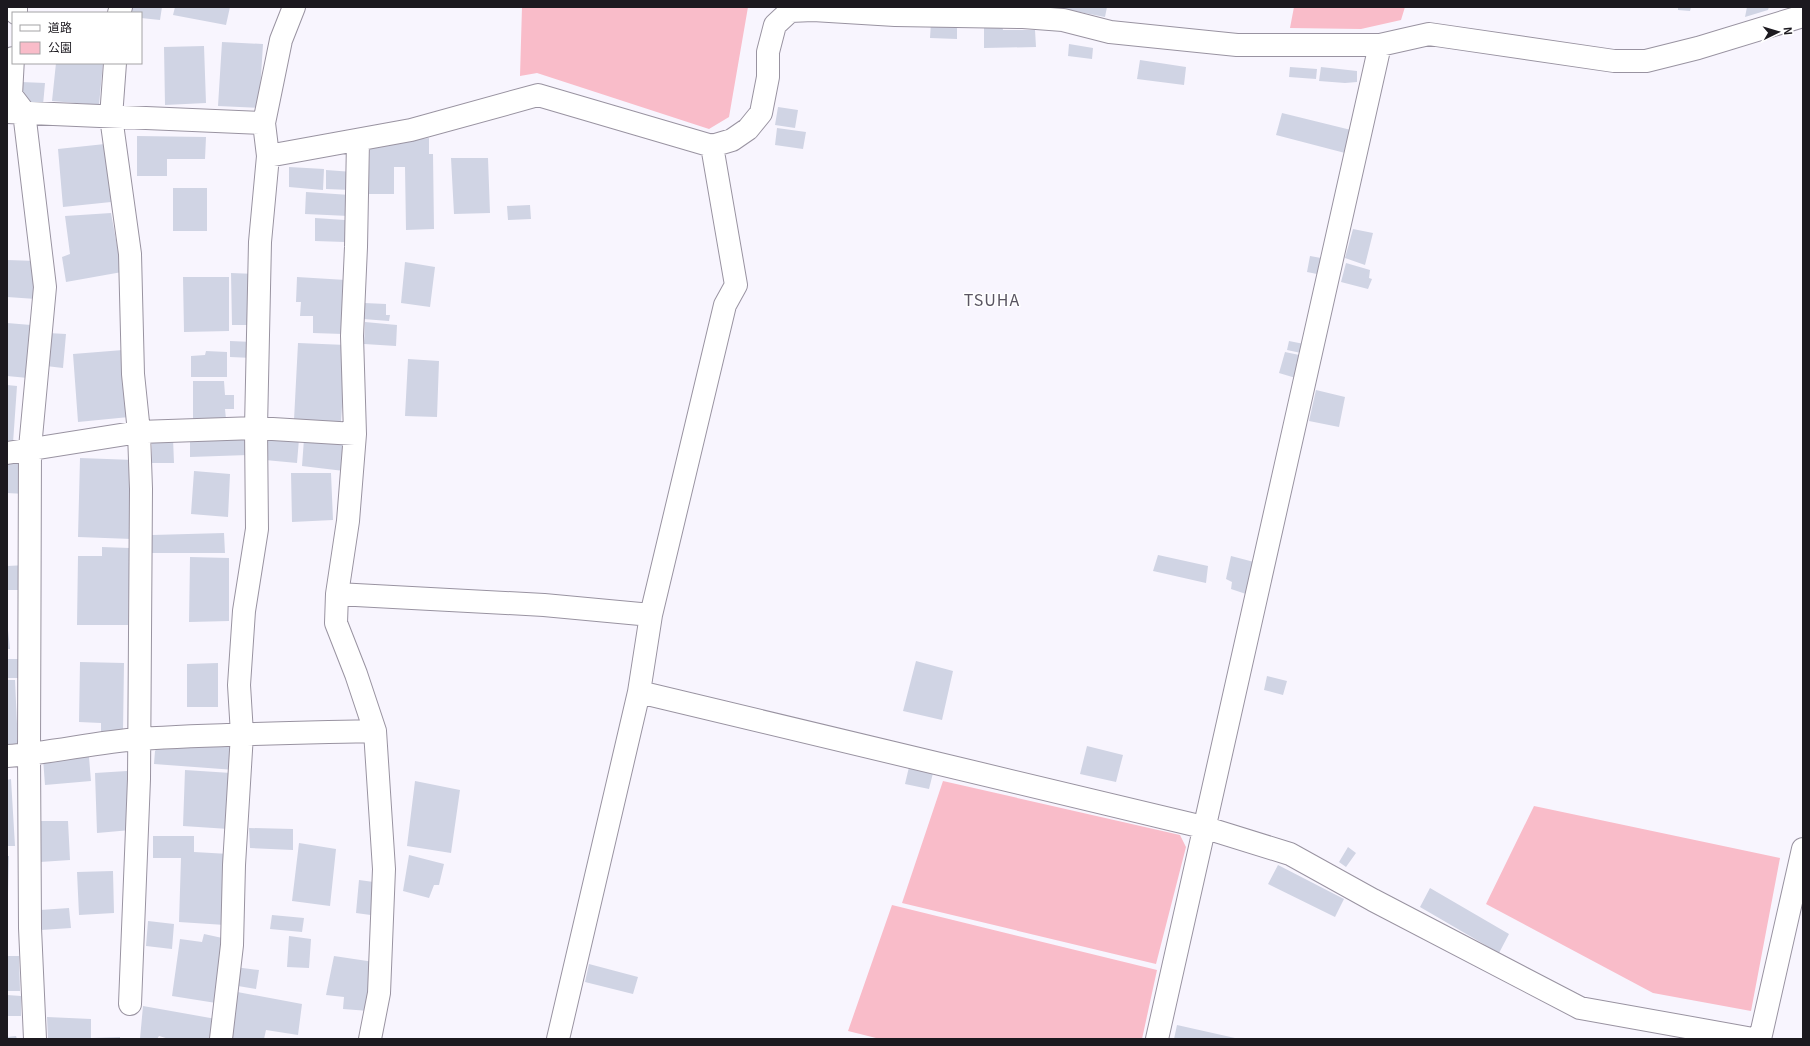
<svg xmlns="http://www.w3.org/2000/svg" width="1810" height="1046" font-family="Georgia,'Noto Sans JP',serif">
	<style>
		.green { fill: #f9bcc9 }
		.building { fill: #d0d4e4 }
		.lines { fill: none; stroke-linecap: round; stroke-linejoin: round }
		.minor-casing { stroke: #9993a1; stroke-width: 24 }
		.minor { stroke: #fff; stroke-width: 22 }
		.labels { text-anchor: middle; stroke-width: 3; stroke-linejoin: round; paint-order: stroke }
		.quarter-label { font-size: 16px; letter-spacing: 1px; fill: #595461; stroke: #fff }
	</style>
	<rect width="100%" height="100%" fill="#f8f5fe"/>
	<!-- green -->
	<path class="green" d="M 522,7 L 748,7 L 729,117 L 709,129 L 537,73 L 520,76 Z
		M 1294,7 L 1405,7 L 1401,20 L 1361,29 L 1290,28 Z
		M 943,781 L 1180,835 L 1186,847 L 1156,964 L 902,903 Z
		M 1534,806 L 1780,858 L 1751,1011 L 1653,993 L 1486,904 Z
		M 892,905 L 1157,970 L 1142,1039 L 880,1039 L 848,1031 Z"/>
	<!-- building -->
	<path class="building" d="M 130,7 L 162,7 L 160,20 L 141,18 L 141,13 L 128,13 Z
		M 175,7 L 230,7 L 226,25 L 173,15 Z
		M 1064,7 L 1107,7 L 1105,17 L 1064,9 Z
		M 1678,7 L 1691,7 L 1690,11 L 1678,10 Z
		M 1747,7 L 1769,7 L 1768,10 L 1745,17 Z
		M 931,22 L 957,23 L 957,39 L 930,38 Z
		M 984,26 L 1002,26 L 1003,30 L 1035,30 L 1036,47 L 984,48 Z
		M 222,42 L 263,44 L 259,108 L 218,106 Z
		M 1069,44 L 1093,48 L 1092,59 L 1068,56 Z
		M 204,46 L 206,103 L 165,105 L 164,47 Z
		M 1140,60 L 1186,67 L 1184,85 L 1137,79 Z
		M 56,63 L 103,63 L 99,105 L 52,101 Z
		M 1290,67 L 1317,69 L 1316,79 L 1289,77 Z
		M 1321,67 L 1357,71 L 1357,82 L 1345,83 L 1319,81 Z
		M 21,82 L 45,83 L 43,105 L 25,105 L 19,97 Z
		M 778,107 L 798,110 L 795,128 L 775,125 Z
		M 1282,113 L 1351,130 L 1345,153 L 1276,135 Z
		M 777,128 L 806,132 L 803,149 L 775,145 Z
		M 137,136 L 206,137 L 205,159 L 167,159 L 167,176 L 137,176 Z
		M 429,138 L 429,154 L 433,154 L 434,229 L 406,230 L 405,167 L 394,167 L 394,194 L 368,194 L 370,144 Z
		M 105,144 L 111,202 L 63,207 L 58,149 Z
		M 451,158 L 488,158 L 490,213 L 454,214 Z
		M 289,167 L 324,169 L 323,190 L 289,187 Z
		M 326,170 L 353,172 L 351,190 L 326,189 Z
		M 173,188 L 207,188 L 207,231 L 173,231 Z
		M 306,192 L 350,195 L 349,216 L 305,214 Z
		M 530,205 L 531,219 L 508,220 L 507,206 Z
		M 111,213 L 122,272 L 66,282 L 62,257 L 70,254 L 65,216 Z
		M 315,218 L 345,220 L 345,242 L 315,241 Z
		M 1353,229 L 1373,233 L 1365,265 L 1345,258 Z
		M 1310,256 L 1321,258 L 1317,274 L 1307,272 Z
		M 7,260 L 37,261 L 36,299 L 7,297 Z
		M 405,262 L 435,267 L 430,307 L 401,303 Z
		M 1346,263 L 1370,270 L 1369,278 L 1372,279 L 1368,289 L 1341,282 Z
		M 231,273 L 256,274 L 254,325 L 232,325 Z
		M 183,277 L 229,277 L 229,331 L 184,332 Z
		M 297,277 L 346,280 L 343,334 L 313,333 L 313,316 L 300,316 L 301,302 L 296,302 Z
		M 364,303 L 386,304 L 386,315 L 390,315 L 389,321 L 363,319 Z
		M 365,322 L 397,325 L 396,346 L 364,344 Z
		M 7,323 L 31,325 L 28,378 L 7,376 Z
		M 48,333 L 66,334 L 63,368 L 46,366 Z
		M 230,341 L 253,342 L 253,358 L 230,357 Z
		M 1289,341 L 1304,344 L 1301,353 L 1287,350 Z
		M 298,343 L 346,345 L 341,422 L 294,420 Z
		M 123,350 L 129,417 L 78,422 L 73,354 Z
		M 206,351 L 227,352 L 227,377 L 191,377 L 191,356 L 205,355 Z
		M 1285,352 L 1304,356 L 1299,379 L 1279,373 Z
		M 408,359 L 439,361 L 437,417 L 405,416 Z
		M 193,381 L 224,381 L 225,395 L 234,395 L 234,409 L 225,409 L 226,419 L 193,420 Z
		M 7,385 L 17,386 L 13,443 L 7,443 Z
		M 1316,390 L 1345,397 L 1339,427 L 1309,421 Z
		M 249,437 L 248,455 L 190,457 L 190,439 Z
		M 265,437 L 299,439 L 297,463 L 265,460 Z
		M 152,438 L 173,438 L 174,463 L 152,463 Z
		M 304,439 L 347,445 L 344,471 L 302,466 Z
		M 80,458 L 134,460 L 132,539 L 78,537 Z
		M 24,460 L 25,494 L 7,493 L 7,464 Z
		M 194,471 L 230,474 L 228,517 L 191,514 Z
		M 291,473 L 331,473 L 333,520 L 292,522 Z
		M 224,533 L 225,553 L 152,553 L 152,535 Z
		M 102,547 L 130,548 L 128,625 L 77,625 L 78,556 L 102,556 Z
		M 1158,555 L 1208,566 L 1206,583 L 1153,571 Z
		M 1231,556 L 1254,562 L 1246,594 L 1231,589 L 1232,582 L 1226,579 Z
		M 190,557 L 229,558 L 229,621 L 189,622 Z
		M 27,565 L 26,590 L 7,590 L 7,566 Z
		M 7,630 L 8,630 L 10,649 L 7,649 Z
		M 7,659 L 25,659 L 24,678 L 7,678 Z
		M 916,661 L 953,671 L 942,720 L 903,711 Z
		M 80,662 L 124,663 L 123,732 L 101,733 L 101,723 L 79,722 Z
		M 218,663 L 218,707 L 187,707 L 187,664 Z
		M 1267,676 L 1287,681 L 1283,695 L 1264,690 Z
		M 7,680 L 15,680 L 18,746 L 7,746 Z
		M 233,740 L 235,770 L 154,764 L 155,751 L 160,744 Z
		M 1087,746 L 1123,755 L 1116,782 L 1080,774 Z
		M 89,757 L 91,781 L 45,785 L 43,758 Z
		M 909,767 L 933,773 L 929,789 L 905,784 Z
		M 185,770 L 231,773 L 229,829 L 183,826 Z
		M 127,771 L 131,830 L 97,833 L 95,773 Z
		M 11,779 L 15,846 L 7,846 L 7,780 Z
		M 415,781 L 460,790 L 451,853 L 407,846 Z
		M 38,821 L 68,821 L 70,860 L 40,862 Z
		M 249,828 L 293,829 L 293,850 L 250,848 Z
		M 153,836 L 194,836 L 194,852 L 229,854 L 225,925 L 179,922 L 181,858 L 153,858 Z
		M 299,843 L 336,849 L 330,906 L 292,901 Z
		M 1348,847 L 1356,853 L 1346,867 L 1339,862 Z
		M 409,855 L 444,864 L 439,885 L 434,885 L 429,898 L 403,891 Z
		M 7,856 L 9,856 L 8,894 L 7,894 Z
		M 1278,865 L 1344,899 L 1335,917 L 1268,884 Z
		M 113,871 L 114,913 L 79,915 L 77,872 Z
		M 359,880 L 381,883 L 378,916 L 356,913 Z
		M 1430,888 L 1509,934 L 1499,953 L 1420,907 Z
		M 69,908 L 71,928 L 41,930 L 40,910 Z
		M 272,915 L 304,918 L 302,932 L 270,929 Z
		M 148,921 L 174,924 L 172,949 L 146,946 Z
		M 204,934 L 227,939 L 216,1003 L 172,996 L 180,939 L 202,942 Z
		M 289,936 L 311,939 L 309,968 L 287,967 Z
		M 7,956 L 19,956 L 20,991 L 7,991 Z
		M 334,956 L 374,962 L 369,1011 L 343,1009 L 344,997 L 326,995 Z
		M 589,964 L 638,977 L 633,994 L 585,982 Z
		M 235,967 L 259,970 L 256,989 L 232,985 Z
		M 232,991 L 302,1004 L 298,1035 L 266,1030 L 264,1039 L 227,1039 Z
		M 7,995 L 21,996 L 21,1016 L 7,1016 Z
		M 143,1006 L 216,1019 L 213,1039 L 169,1039 L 159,1036 L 157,1039 L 140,1039 Z
		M 47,1017 L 91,1019 L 91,1039 L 48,1039 Z
		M 1177,1025 L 1235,1038 L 1235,1039 L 1174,1039 Z
		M 16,1036 L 17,1039 L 7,1039 L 7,1037 Z
		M 120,1037 L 120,1039 L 92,1039 L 92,1038 Z"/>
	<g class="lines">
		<!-- minor casing -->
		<g class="minor-casing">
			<path id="minor" d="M 16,13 L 16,7
				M 119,13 L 121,7
				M 13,58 L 11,95 L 24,112 L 45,287 L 30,448 L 29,754 L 30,928 L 35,1039
				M 115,63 L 111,117 L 130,254 L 133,374 L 139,432 L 141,489 L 139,779 L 130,1004
				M 7,112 L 264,123 L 268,156 L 411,130 L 538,95 L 712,146 L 732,140 L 748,129 L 761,113 L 768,77 L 768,52 L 775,25 L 790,11 L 813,10 L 895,15 L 1023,17 L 1063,20 L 1110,32 L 1237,45 L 1380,45 L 1429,34 L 1614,61 L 1646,61 L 1698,48 L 1803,16
				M 264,123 L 281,40 L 294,7
				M 358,141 L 356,247 L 352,336 L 355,434 L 348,521 L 337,594 L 336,623 L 356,674 L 375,731 L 384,869 L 379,993 L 370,1039
				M 7,453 L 139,432 L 256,428 L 355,434
				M 337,594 L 544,605 L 651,615
				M 639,692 L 1203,827 L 1290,854 L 1373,900 L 1580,1008 L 1753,1039
				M 7,756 C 52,753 95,742 140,739 C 218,734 296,733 375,731
				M 221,1039 L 232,945 L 234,865 L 242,734 L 239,685 L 244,611 L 257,529 L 256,428 L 260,242 L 268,156
				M 558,1039 L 639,692 L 651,615 L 725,305 L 736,285 L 712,146
				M 1157,1039 L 1380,45
				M 1760,1039 L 1803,849"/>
		</g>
		<!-- minor -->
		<use href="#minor" class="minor"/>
	</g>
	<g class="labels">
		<!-- quarter labels -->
		<g class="quarter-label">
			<text x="992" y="306">TSUHA</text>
		</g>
	</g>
	<!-- border -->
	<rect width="1810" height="1046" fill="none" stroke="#1c191f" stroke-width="16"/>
	<!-- legend -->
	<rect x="12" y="12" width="130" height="52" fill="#ffffff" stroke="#a4a3a5"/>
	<rect x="20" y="25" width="20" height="6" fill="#ffffff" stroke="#a4a3a5"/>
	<text x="48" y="32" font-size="12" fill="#1c191f">道路</text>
	<rect x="20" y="42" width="20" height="12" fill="#f9bcc9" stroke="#a4a3a5"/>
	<text x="48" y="52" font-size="12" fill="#1c191f">公園</text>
	<!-- north arrow -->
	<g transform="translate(1778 32) rotate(85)" stroke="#ffffff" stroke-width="3" paint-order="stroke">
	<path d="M0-3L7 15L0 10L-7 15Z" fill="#1c191f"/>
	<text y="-6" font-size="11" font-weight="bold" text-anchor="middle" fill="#1c191f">N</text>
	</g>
</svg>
